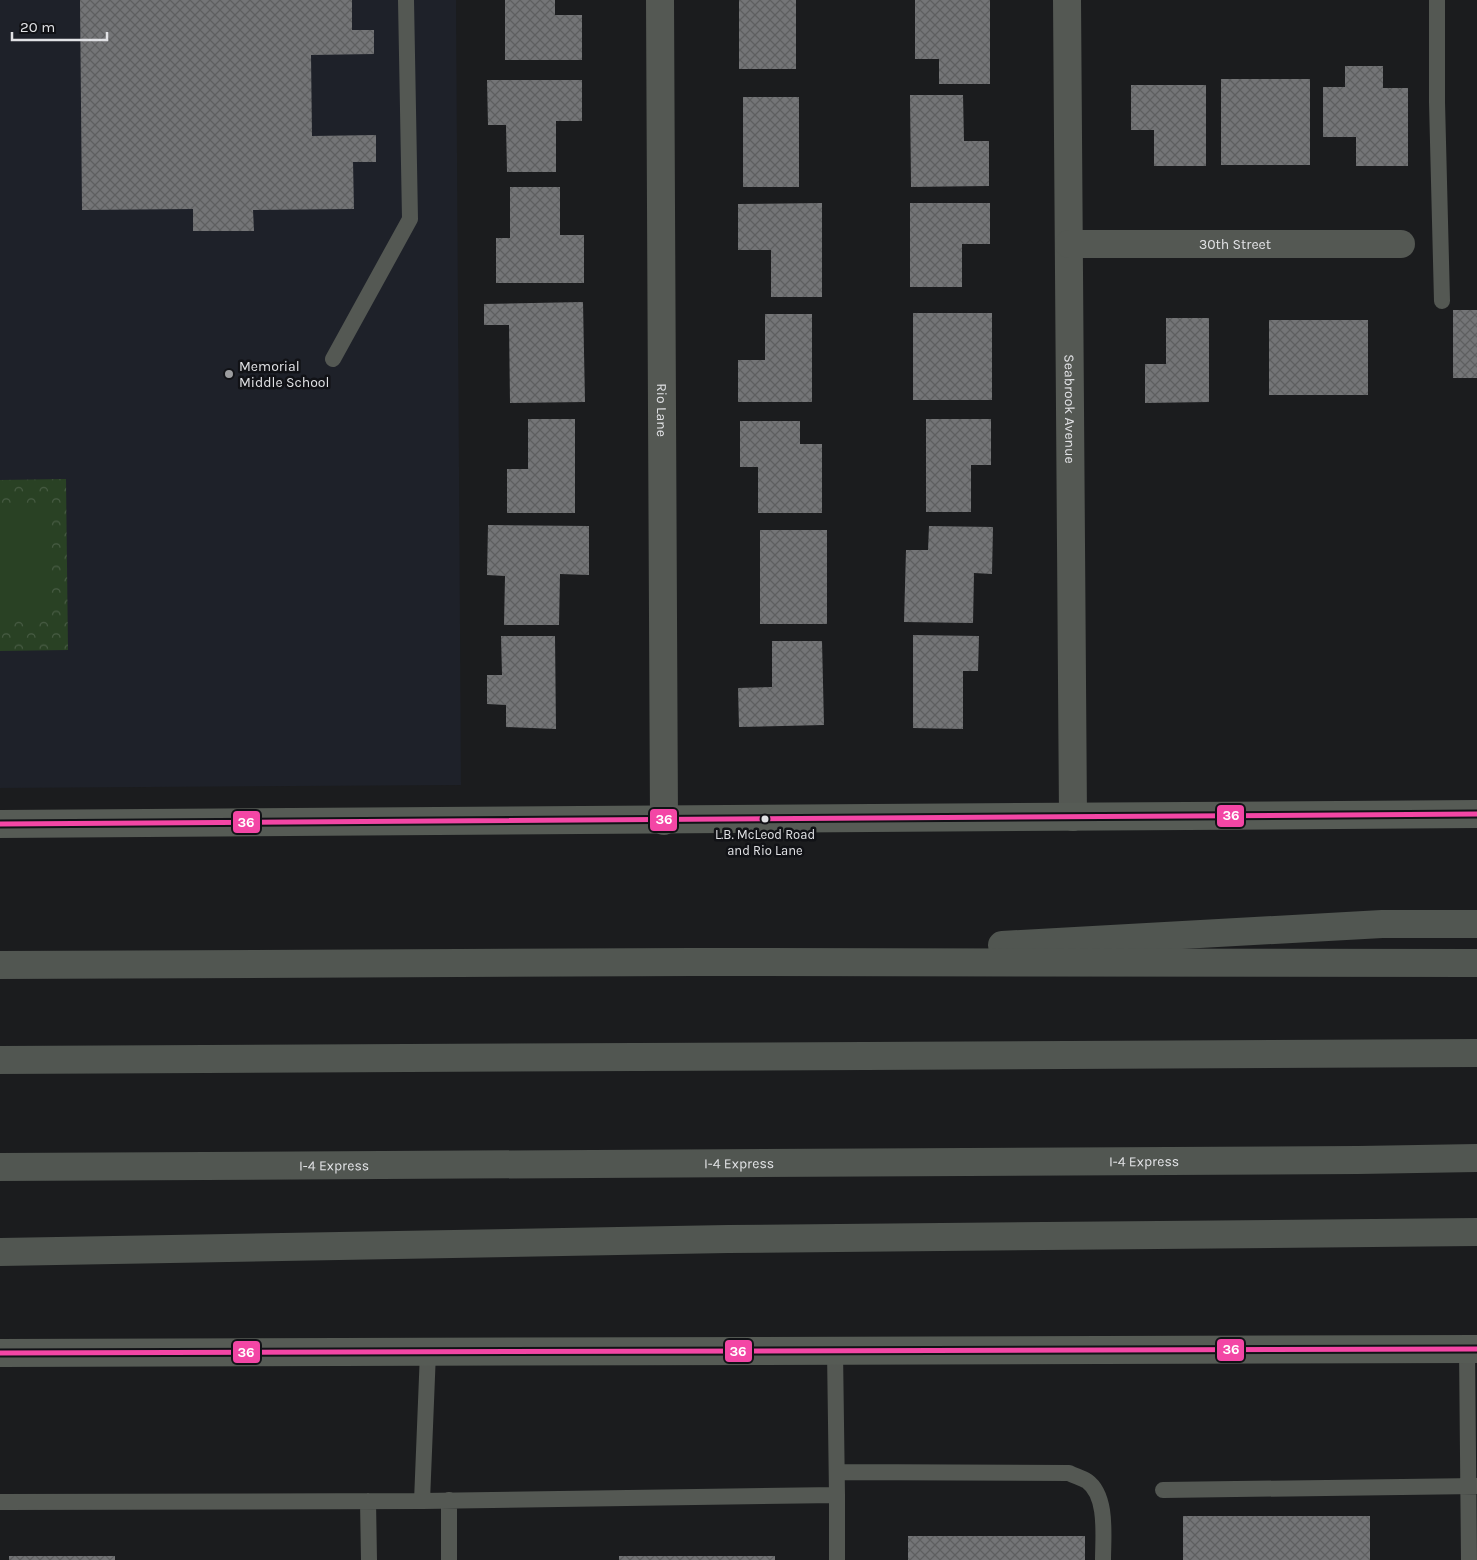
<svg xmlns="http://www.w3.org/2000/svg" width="1477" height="1560" font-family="Karla,sans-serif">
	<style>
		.built { fill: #1e2129 }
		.forest { fill: url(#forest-crowns) }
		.pitch { fill: #294124 }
		.building { fill: url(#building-cross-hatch) }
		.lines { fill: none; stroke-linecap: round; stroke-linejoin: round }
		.lane { stroke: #545853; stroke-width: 16 }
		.street { stroke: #545853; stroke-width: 28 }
		.secondary { stroke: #565b55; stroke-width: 28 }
		.highway { stroke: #515651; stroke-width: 28 }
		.bus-1-casing { stroke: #111216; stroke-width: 9 }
		.bus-1 { stroke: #f346a5; stroke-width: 5 }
		.poi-dot { fill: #9c9d9f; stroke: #111216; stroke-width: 2 }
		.bus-dot { fill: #e1e2e5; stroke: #111216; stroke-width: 2 }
		.labels { text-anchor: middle; stroke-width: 5; stroke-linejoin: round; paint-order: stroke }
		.bus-label { font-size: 13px; fill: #e1e2e5; stroke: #111216 }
		.street-label { font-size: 14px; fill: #e1e2e5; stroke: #111216 }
		.poi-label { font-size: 14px; fill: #e1e2e5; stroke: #111216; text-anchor: start }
		.line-badge { stroke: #111216; stroke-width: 2 }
		.badge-label { font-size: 14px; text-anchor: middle; font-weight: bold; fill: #fff }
	</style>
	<defs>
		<pattern id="forest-crowns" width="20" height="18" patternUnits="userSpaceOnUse" patternTransform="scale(1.25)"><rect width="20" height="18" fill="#294124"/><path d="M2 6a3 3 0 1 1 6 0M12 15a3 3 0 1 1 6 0" fill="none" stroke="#485c44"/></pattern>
		<pattern id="building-cross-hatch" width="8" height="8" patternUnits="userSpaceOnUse" patternTransform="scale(1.25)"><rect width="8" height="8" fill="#747577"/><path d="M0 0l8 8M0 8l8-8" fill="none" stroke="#5e5f60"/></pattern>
	</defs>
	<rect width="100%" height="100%" fill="#1b1c1e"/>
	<!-- built -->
	<path class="built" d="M 0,0 L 456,0 L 461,785 L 0,788 Z"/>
	<!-- forest -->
	<path class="forest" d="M 66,479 L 68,650 L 0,651 L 0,480 Z"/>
	<!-- pitch -->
	<path class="pitch" d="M 0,507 L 51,507 L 51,619 L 0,619 Z"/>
	<!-- building -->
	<path class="building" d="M 80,0 L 352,0 L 352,30 L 374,30 L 374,54 L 311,55 L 312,136 L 376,135 L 376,162 L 353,162 L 354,209 L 253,210 L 254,231 L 193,231 L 193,209 L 82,210 Z
		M 505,0 L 555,0 L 555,15 L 582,15 L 582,60 L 505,60 Z
		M 739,0 L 796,0 L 796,69 L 739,69 Z
		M 915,0 L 990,0 L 990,84 L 939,84 L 939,59 L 915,59 Z
		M 1345,66 L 1383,66 L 1383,88 L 1408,88 L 1408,166 L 1356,166 L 1356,137 L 1323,137 L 1323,87 L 1345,87 Z
		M 1221,79 L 1310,79 L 1310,165 L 1221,165 Z
		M 487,80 L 582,80 L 582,121 L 556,121 L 556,172 L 507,172 L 506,125 L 488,125 Z
		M 1131,85 L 1206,85 L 1206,166 L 1154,166 L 1154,130 L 1131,130 Z
		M 910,95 L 963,95 L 964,141 L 989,141 L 989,186 L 911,187 Z
		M 743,97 L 799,97 L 799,187 L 743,187 Z
		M 510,187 L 560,187 L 560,235 L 584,235 L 584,283 L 496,283 L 496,238 L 510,238 Z
		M 822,203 L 822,297 L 771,297 L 771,250 L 738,250 L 738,204 Z
		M 910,203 L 990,203 L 990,244 L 962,244 L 962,287 L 910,287 Z
		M 583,302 L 585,402 L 510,403 L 509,325 L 484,325 L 484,304 Z
		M 1453,310 L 1477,310 L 1477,378 L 1453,378 Z
		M 913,313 L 992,313 L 992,400 L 913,400 Z
		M 765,314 L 812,314 L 812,402 L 738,402 L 738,360 L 765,360 Z
		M 1166,318 L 1209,318 L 1209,402 L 1145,403 L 1145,364 L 1166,364 Z
		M 1269,320 L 1368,320 L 1368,395 L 1269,395 Z
		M 528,419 L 575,419 L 575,513 L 507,513 L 507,469 L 528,469 Z
		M 926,419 L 991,419 L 991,465 L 971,465 L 971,512 L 926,512 Z
		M 740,421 L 800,421 L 800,444 L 822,444 L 822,513 L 758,513 L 758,467 L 740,467 Z
		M 488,525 L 589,526 L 589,575 L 560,574 L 559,625 L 504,625 L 505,576 L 487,575 Z
		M 929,526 L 993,527 L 992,574 L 974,573 L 973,623 L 904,622 L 906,550 L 928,550 Z
		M 760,530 L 827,530 L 827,624 L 760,624 Z
		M 913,635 L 979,636 L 978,671 L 963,671 L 963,729 L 913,728 Z
		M 501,636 L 555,636 L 556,729 L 506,727 L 506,705 L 487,704 L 487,675 L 502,675 Z
		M 772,641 L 822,641 L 824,725 L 739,727 L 738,688 L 772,687 Z
		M 1183,1516 L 1370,1516 L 1370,1560 L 1183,1560 Z
		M 908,1536 L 1085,1536 L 1085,1560 L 908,1560 Z
		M 9,1556 L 115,1556 L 115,1560 L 9,1560 Z
		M 619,1556 L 775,1556 L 775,1560 L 619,1560 Z"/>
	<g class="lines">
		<!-- lane -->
		<path class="lane" d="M 1437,0 L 1437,102 L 1442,301
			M 333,359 L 410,219 L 406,0
			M 1467,1349 L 1469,1560
			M 837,1472 L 1069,1473 C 1075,1476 1082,1478 1087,1481 C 1108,1496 1103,1537 1103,1560
			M 1163,1490 L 1477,1486
			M 837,1495 L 837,1560
			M 449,1500 L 449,1560
			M 368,1501 L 369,1560
			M 422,1501 L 837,1495 L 835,1351
			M 0,1502 L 422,1501 L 428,1352"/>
		<!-- street -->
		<g class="street">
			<path id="s1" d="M 660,0 L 664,821"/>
			<path id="s2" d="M 1067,0 L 1073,817"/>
			<path id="s3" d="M 1069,244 L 1401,244"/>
		</g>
		<!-- secondary -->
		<path class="secondary" d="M 0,824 L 1477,814
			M 0,1353 L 1477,1349"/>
		<!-- highway -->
		<g class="highway">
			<path d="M 1002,945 L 1382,924 L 1477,924"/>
			<path d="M 0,965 L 693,962 L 1477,963"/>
			<path d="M 0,1060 L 1477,1053"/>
			<path id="s4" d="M 0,1167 L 1358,1160 L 1477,1158"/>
			<path d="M 0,1252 L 728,1239 L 1477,1232"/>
		</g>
		<!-- bus-1 casing -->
		<g class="bus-1-casing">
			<path id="bus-1" d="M 0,824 L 1477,814
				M 0,1353 L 1477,1349"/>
		</g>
		<!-- bus-1 -->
		<use href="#bus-1" class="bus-1"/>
	</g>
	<!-- markers -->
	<circle class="poi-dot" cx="229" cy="374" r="5"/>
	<circle class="bus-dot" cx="765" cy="819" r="4.5"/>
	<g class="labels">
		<!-- bus labels -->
		<g class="bus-label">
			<text x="765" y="839">L.B. McLeod Road<tspan x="765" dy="16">and Rio Lane</tspan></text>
		</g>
		<!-- street labels -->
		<g class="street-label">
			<text dy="5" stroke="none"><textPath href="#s3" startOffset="166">30th Street</textPath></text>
			<text dy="5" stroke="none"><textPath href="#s2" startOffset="409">Seabrook Avenue</textPath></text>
			<text dy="5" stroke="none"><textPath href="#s1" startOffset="410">Rio Lane</textPath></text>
			<text dy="5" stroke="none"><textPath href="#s4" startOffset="1144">I-4 Express</textPath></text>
			<text dy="5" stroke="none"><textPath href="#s4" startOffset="739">I-4 Express</textPath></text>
			<text dy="5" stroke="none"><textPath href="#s4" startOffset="334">I-4 Express</textPath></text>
		</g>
		<!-- poi labels -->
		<g class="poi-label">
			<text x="239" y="371">Memorial<tspan x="239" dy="16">Middle School</tspan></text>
		</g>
	</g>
	<g class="line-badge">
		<rect x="1216" y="804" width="29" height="24" rx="5" fill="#f346a5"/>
		<rect x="649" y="808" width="29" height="24" rx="5" fill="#f346a5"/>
		<rect x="232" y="810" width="29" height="24" rx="5" fill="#f346a5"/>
		<rect x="1216" y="1338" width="29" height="24" rx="5" fill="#f346a5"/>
		<rect x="724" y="1339" width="29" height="24" rx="5" fill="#f346a5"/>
		<rect x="232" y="1340" width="29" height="24" rx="5" fill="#f346a5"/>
	</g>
	<g class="badge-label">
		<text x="1231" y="820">36</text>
		<text x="664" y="824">36</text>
		<text x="246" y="827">36</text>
		<text x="1231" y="1354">36</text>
		<text x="738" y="1356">36</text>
		<text x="246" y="1357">36</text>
	</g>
	<!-- scale -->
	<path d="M12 32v8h95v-8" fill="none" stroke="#e1e2e5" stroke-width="2.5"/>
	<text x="20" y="32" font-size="15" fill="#e1e2e5" stroke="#111216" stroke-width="4" paint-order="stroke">20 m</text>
</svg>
